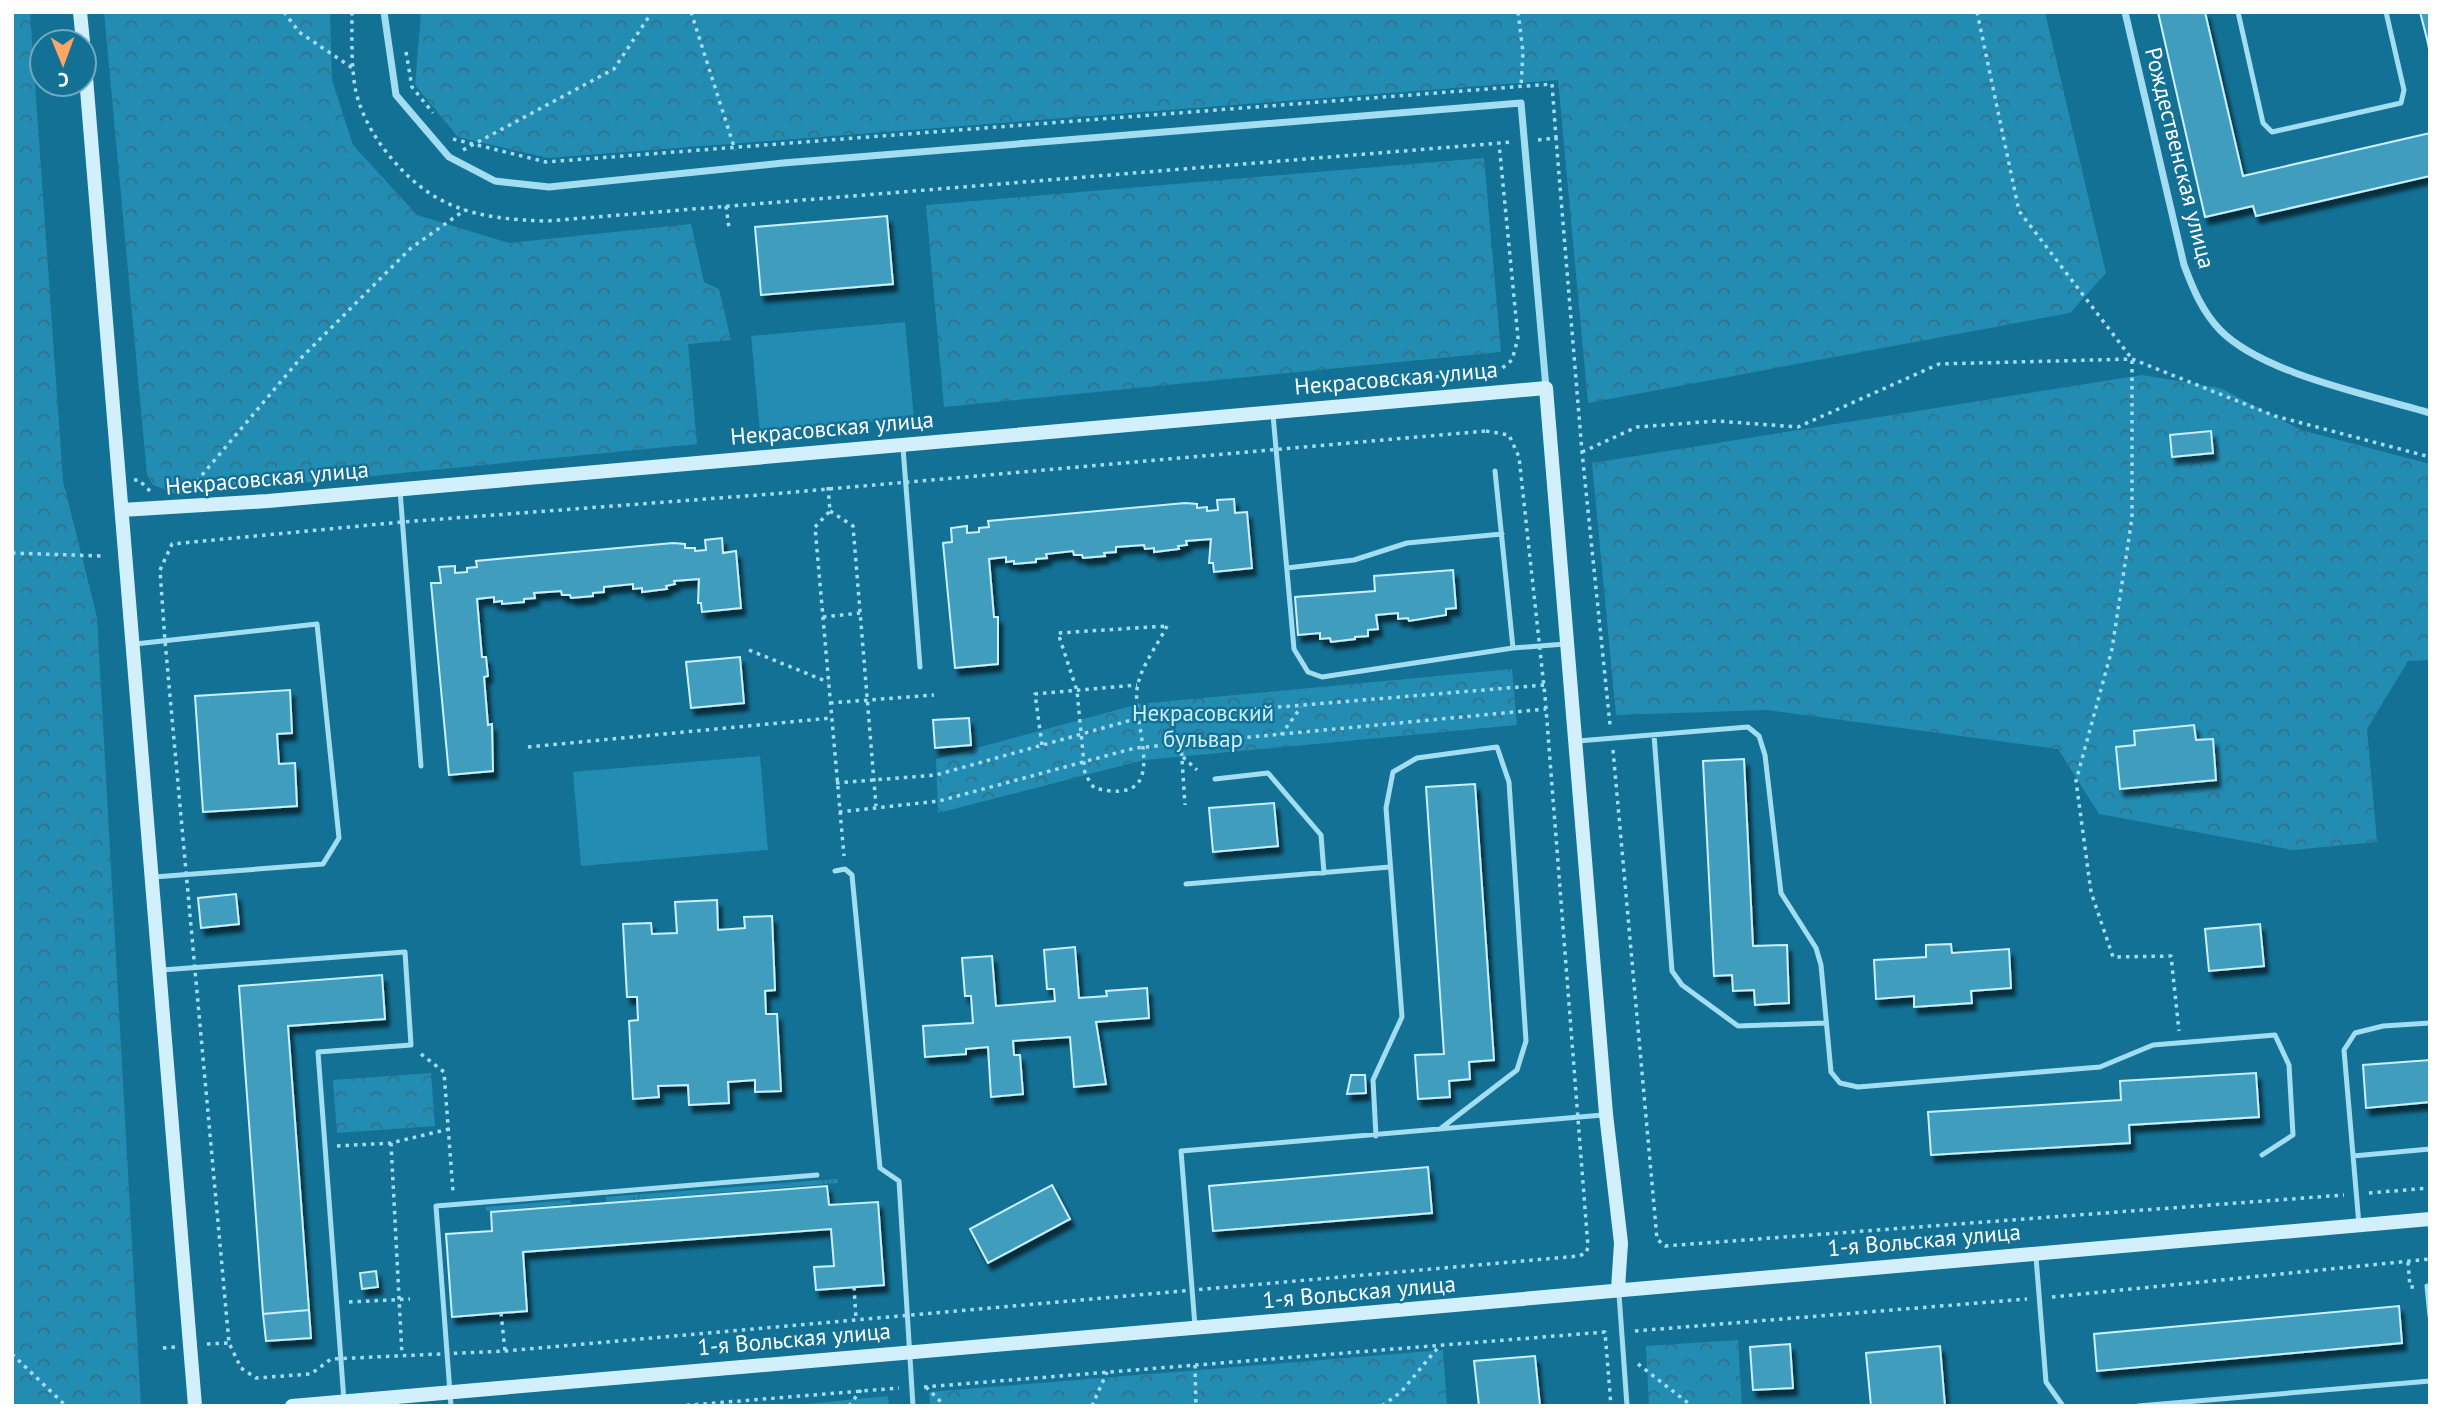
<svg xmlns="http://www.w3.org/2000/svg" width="2442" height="1418" font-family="'PT Sans',sans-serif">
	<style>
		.grass { fill: url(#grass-tufts) }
		.forest { fill: url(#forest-crowns) }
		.pitch { fill: #228cb2 }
		.building { fill: #409dbe; stroke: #caf0fd; stroke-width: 2; filter: url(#shadow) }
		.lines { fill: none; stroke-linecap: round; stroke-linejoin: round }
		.path { stroke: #a3ddf2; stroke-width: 3.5; stroke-dasharray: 3.5 5; stroke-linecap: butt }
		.lane { stroke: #a3ddf2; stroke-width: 5 }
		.street { stroke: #a3ddf2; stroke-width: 7 }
		.secondary { stroke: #d2f0fc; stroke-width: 14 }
		.labels { text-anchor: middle; stroke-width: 5; stroke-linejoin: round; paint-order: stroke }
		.street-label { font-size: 23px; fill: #fff; stroke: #137195 }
		.park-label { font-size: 23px; fill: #caf0fd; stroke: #137195 }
	</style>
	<defs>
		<pattern id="grass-tufts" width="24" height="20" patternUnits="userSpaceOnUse" patternTransform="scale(1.75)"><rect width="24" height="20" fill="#228cb2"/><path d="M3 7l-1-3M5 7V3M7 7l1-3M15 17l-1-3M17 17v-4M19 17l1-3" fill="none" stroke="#337289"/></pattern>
		<pattern id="forest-crowns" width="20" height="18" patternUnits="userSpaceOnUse" patternTransform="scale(1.75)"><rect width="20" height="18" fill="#228cb2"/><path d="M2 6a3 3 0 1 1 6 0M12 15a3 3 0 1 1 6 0" fill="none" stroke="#337289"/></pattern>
		<filter id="shadow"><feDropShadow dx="4" dy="7" stdDeviation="2" flood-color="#0009"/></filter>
	</defs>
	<rect width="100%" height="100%" fill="#137195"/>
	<!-- grass -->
	<path class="grass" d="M 837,1179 L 838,1183 L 606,1202 L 606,1197 Z
		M 570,1200 L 571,1204 L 486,1211 L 486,1207 Z"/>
	<!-- forest -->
	<path class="forest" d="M 12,12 L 30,12 L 63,481 L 97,617 L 141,1406 L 12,1406 Z
		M 104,12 L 330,12 L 332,80 L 353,145 L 417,215 L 509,243 L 691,224 L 704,282 L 719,289 L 731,340 L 688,344 L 697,444 L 179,495 L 153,485 L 147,475 Z
		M 421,12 L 2045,12 L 2106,273 L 2070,313 L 1588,403 L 1558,80 L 548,158 L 458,137 L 415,85 Z
		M 1484,158 L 1501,352 L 944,407 L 926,205 Z
		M 2142,375 L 2220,388 L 2301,430 L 2430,464 L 2430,660 L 2408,661 L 2367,729 L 2377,842 L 2293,850 L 2099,814 L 2058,749 L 1767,710 L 1616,715 L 1592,463 Z
		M 1512,669 L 1517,725 L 1144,760 L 938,813 L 936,759 L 1139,704 Z
		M 431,1073 L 435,1126 L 337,1133 L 333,1080 Z
		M 1738,1340 L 1742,1406 L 1649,1406 L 1646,1346 Z
		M 1443,1350 L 1447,1406 L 930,1406 L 929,1392 Z
		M 888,1396 L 889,1406 L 785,1406 Z"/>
	<!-- pitch -->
	<path class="pitch" d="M 905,322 L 914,418 L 760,432 L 751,336 Z
		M 760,756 L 768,850 L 581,866 L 573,772 Z"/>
	<!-- building -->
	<path class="building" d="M 2158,12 L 2205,12 L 2243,176 L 2430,133 L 2430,176 L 2256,216 L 2253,206 L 2205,217 Z
		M 2420,12 L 2430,12 L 2430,53 L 2427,39 Z
		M 887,216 L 893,284 L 761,295 L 755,227 Z
		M 2211,431 L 2213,453 L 2172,457 L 2170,435 Z
		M 1234,499 L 1235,513 L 1247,512 L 1252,568 L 1214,572 L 1213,563 L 1209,563 L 1211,539 L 1186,541 L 1187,545 L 1178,546 L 1179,549 L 1154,552 L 1154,548 L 1145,549 L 1144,545 L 1116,547 L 1116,552 L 1104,553 L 1105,556 L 1083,558 L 1082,555 L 1074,555 L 1073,551 L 1046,554 L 1047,558 L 1036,559 L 1036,562 L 1014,564 L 1014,561 L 1006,562 L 1006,557 L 989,559 L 994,617 L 998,617 L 998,664 L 955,668 L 943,543 L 952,542 L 951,528 L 967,526 L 967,533 L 979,532 L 979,528 L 989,527 L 988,521 L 1185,503 L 1197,504 L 1197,508 L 1207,507 L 1207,511 L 1218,510 L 1217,500 Z
		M 722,538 L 723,553 L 736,551 L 741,608 L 702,612 L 701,603 L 698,603 L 699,579 L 674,581 L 675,584 L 666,586 L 667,589 L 642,592 L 642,588 L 633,589 L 633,584 L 604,587 L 604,592 L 593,593 L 593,596 L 571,598 L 570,595 L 562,595 L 561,591 L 534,593 L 535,598 L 524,599 L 524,602 L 502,604 L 502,601 L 494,602 L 494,597 L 477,599 L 482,657 L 486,657 L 488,676 L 484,677 L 488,725 L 492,724 L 493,771 L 449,775 L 431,583 L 441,583 L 439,567 L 455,566 L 455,573 L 467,572 L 467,568 L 477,567 L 476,561 L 673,543 L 685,544 L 685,548 L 695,548 L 695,551 L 706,550 L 705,540 Z
		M 1453,570 L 1456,608 L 1446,609 L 1446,615 L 1409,621 L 1408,618 L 1398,619 L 1398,613 L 1376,615 L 1378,629 L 1368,630 L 1368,636 L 1355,637 L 1355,639 L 1331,642 L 1330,638 L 1320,639 L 1320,633 L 1298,635 L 1295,597 L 1375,591 L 1374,576 Z
		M 740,657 L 744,703 L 691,708 L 686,662 Z
		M 290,690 L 292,733 L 277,734 L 279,764 L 295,763 L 297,806 L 203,812 L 195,696 Z
		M 969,718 L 971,745 L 935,748 L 933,720 Z
		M 2194,725 L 2196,740 L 2213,739 L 2216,780 L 2120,789 L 2116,747 L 2135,745 L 2134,731 Z
		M 1744,759 L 1753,946 L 1787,945 L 1789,1003 L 1755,1005 L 1754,990 L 1733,991 L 1732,975 L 1714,976 L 1703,761 Z
		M 1475,784 L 1494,1060 L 1469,1062 L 1470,1079 L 1449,1081 L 1450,1097 L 1418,1099 L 1415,1055 L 1444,1054 L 1426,787 Z
		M 1274,803 L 1278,846 L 1213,852 L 1209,808 Z
		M 236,894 L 239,924 L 201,928 L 198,898 Z
		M 717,900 L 718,930 L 745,928 L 744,917 L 772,916 L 775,990 L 765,991 L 766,1014 L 777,1014 L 781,1091 L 755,1092 L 755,1080 L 728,1082 L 729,1103 L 689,1105 L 688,1085 L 658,1086 L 659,1097 L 633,1099 L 629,1021 L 638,1020 L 637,997 L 627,997 L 623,924 L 651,923 L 652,934 L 677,933 L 675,902 Z
		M 2260,924 L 2264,966 L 2209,971 L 2205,929 Z
		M 1951,944 L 1952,953 L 2009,949 L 2011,988 L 1971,991 L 1972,1003 L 1914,1007 L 1914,996 L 1876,999 L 1874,960 L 1926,957 L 1926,945 Z
		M 1075,947 L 1079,998 L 1107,996 L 1106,991 L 1147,988 L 1149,1018 L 1096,1022 L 1106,1084 L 1074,1087 L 1070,1037 L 1013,1041 L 1014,1055 L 1020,1055 L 1023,1094 L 991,1097 L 988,1047 L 966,1049 L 966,1054 L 925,1057 L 923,1026 L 973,1023 L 971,996 L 965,996 L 962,958 L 992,956 L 996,1006 L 1055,1001 L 1054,989 L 1047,989 L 1044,950 Z
		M 382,975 L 385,1019 L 288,1026 L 309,1310 L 263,1314 L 239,986 Z
		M 2430,1060 L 2430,1102 L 2366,1108 L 2363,1065 Z
		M 2256,1073 L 2259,1117 L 2129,1125 L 2130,1143 L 1931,1155 L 1928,1112 L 2121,1100 L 2120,1081 Z
		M 1351,1075 L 1365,1075 L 1366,1093 L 1347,1094 Z
		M 1428,1167 L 1432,1213 L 1213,1231 L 1209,1186 Z
		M 1052,1185 L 1070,1219 L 988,1263 L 970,1229 Z
		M 827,1186 L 829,1205 L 878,1202 L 884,1285 L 816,1290 L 814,1267 L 834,1266 L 831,1229 L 523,1252 L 527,1311 L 452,1317 L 446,1234 L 492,1231 L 491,1212 Z
		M 376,1271 L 378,1287 L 362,1289 L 360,1273 Z
		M 2399,1306 L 2402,1343 L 2097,1371 L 2094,1334 Z
		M 309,1310 L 311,1338 L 266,1341 L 263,1314 Z
		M 1790,1344 L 1793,1388 L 1753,1390 L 1750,1347 Z
		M 1940,1346 L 1945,1406 L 1871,1406 L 1866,1353 Z
		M 1535,1356 L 1540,1406 L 1479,1406 L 1474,1361 Z"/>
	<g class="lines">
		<!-- path -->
		<path class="path" d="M 284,12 L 299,32 L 354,69
			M 352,12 C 352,36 351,63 355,87 C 359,109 371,132 384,149 C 430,209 475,219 547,221 L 1513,142
			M 691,12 L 735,150
			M 1518,12 L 1523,52 L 1521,87
			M 1977,12 L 2019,211 L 2132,359 L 2132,518 L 2112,649 L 2076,781 L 2091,892 L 2113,957 L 2171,956 L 2179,1031
			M 406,52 L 412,87 L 433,113
			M 453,139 L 546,162 L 1552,84 L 1556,138
			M 1538,140 L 1556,138 L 1582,452 L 1610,725
			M 463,150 L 614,69 L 652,12
			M 726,206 L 729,228
			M 1368,384 L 1500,370 L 1512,360 L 1518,338 L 1499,143
			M 1486,431 L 1509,435 L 1519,457 L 1545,696 L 1588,1247 L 1586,1253 L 1579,1256 L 505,1351 L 331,1359 L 311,1374 L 256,1378 L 241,1368 L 229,1343 L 165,641 L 160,570 L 172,544 L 402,522 L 772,494 Z
			M 1582,452 L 1637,427 L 1717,421 L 1798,427 L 1939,364 L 2132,359 L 2275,416 L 2430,457
			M 134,480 L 139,480 L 150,491
			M 828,487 L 830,511 L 815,527 L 844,856
			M 191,488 L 300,359 L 411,248 L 465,210
			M 830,511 L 853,526 L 876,806
			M 12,553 L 102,556
			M 823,617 L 860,613
			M 1167,626 C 1158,644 1142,665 1138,684 C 1128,722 1178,809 1094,788 L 1085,774 L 1077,691 L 1058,633 Z
			M 749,650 L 828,682
			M 830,703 L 934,695
			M 1281,735 L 1301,707
			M 1181,744 L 1185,805
			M 1042,745 L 1035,694 L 1137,685
			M 528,747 L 831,718
			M 1613,750 L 1657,1239 L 1665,1246 L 2344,1195
			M 1183,757 L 1197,770
			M 836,783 L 936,775 L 1135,719 L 1544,685
			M 839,812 L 939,801 L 1135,748 L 1546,709
			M 421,1054 L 444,1072 L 453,1192
			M 391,1143 L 402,1355
			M 337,1146 L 391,1143 L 449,1129
			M 2369,1193 L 2430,1188
			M 2408,1262 L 2410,1287 L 2414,1287
			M 854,1287 L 856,1318
			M 2052,1297 L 2430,1259
			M 349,1302 L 410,1299
			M 501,1313 L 505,1351
			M 1635,1331 L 2027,1299
			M 207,1344 L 229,1343
			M 163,1348 L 175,1347
			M 12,1354 L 66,1406
			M 1638,1364 L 1692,1406
			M 1195,1365 L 1196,1406
			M 924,1387 L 1605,1332 L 1611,1406
			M 926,1387 L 945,1406
			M 678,1406 L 899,1388
			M 849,1406 L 861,1390
			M 1092,1406 L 1107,1372
			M 1382,1406 L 1401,1392 L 1440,1345"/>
		<!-- lane -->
		<path class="lane" d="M 2238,12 L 2263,123 L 2272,132 L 2401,103 L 2404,90 L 2386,12
			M 1273,415 L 1294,649 L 1308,672 L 1322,677 L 1513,648 L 1565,644
			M 903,448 L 920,667
			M 1495,471 L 1513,648
			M 400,490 L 421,766
			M 1287,568 L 1354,560 L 1407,543 L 1502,534
			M 135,644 L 317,624 L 339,838 L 323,864 L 154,877
			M 1654,735 L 1672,971 L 1682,985 L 1738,1026 L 1826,1023
			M 1578,741 L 1748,727 L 1759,736 L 1765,755 L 1781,893 L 1816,948 L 1821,965 L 1831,1072 L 1840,1083 L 1858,1087 L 2100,1067 L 2153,1045 L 2275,1035 L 2289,1065 L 2293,1135 L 2262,1155
			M 1215,779 L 1268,773 L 1321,835 L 1324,873
			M 835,871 L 845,869 L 852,875 L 880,1168 L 899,1181 L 913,1406
			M 1186,884 L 1390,867
			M 162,970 L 405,952 L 411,1045 L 318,1052 L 344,1401
			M 1376,1136 L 1373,1080 L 1402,1017 L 1386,808 L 1393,772 L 1417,758 L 1497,747 L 1509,782 L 1526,1041 L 1517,1070 L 1440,1129
			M 2353,1156 L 2430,1149
			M 2359,1225 L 2344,1050 L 2355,1033 L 2383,1026 L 2430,1023
			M 2036,1257 L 2046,1382 L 2063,1406
			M 2427,1286 L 2430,1316
			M 1619,1294 L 1627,1406
			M 1195,1326 L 1181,1151 L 1603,1115
			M 451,1406 L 436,1206 L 817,1175
			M 2138,1406 L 2430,1381"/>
		<!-- street -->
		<path class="street" d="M 384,12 L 396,95 L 449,157 L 495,181 L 549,187 L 783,163 L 1521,103 L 1546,388
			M 2125,12 L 2184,265 C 2193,289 2202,311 2220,330 C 2263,374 2371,395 2430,413"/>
		<!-- secondary -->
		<path class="secondary" d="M 80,12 L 83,42
			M 84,53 L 195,1406
			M 122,510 L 268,501 L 1546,388 L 1606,1114 L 1621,1243 L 1618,1289
			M 292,1406 C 1005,1345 1717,1282 2430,1219"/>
	</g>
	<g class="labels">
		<!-- street labels -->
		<g class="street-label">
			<text transform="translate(2180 158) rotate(76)" y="8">Рождественская улица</text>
			<text transform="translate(1396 378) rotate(-5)" y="8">Некрасовская улица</text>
			<text transform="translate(832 428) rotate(-5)" y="8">Некрасовская улица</text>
			<text transform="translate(267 478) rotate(-5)" y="8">Некрасовская улица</text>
			<text transform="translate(1924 1240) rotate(-5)" y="8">1-я Вольская улица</text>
			<text transform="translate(1359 1292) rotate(-5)" y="8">1-я Вольская улица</text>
			<text transform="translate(794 1339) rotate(-5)" y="8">1-я Вольская улица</text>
		</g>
		<!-- park labels -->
		<g class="park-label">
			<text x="1203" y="721">Некрасовский<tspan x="1203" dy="26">бульвар</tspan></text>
		</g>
	</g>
	<!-- border -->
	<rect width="2442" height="1418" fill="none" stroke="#ffffff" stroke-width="28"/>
	<!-- north arrow -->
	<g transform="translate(63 63) rotate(179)"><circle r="33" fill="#137195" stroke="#71aabf" stroke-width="2"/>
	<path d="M0-5L12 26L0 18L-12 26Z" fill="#ffa664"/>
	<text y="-10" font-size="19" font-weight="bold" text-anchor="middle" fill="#ffffff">С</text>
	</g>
</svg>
